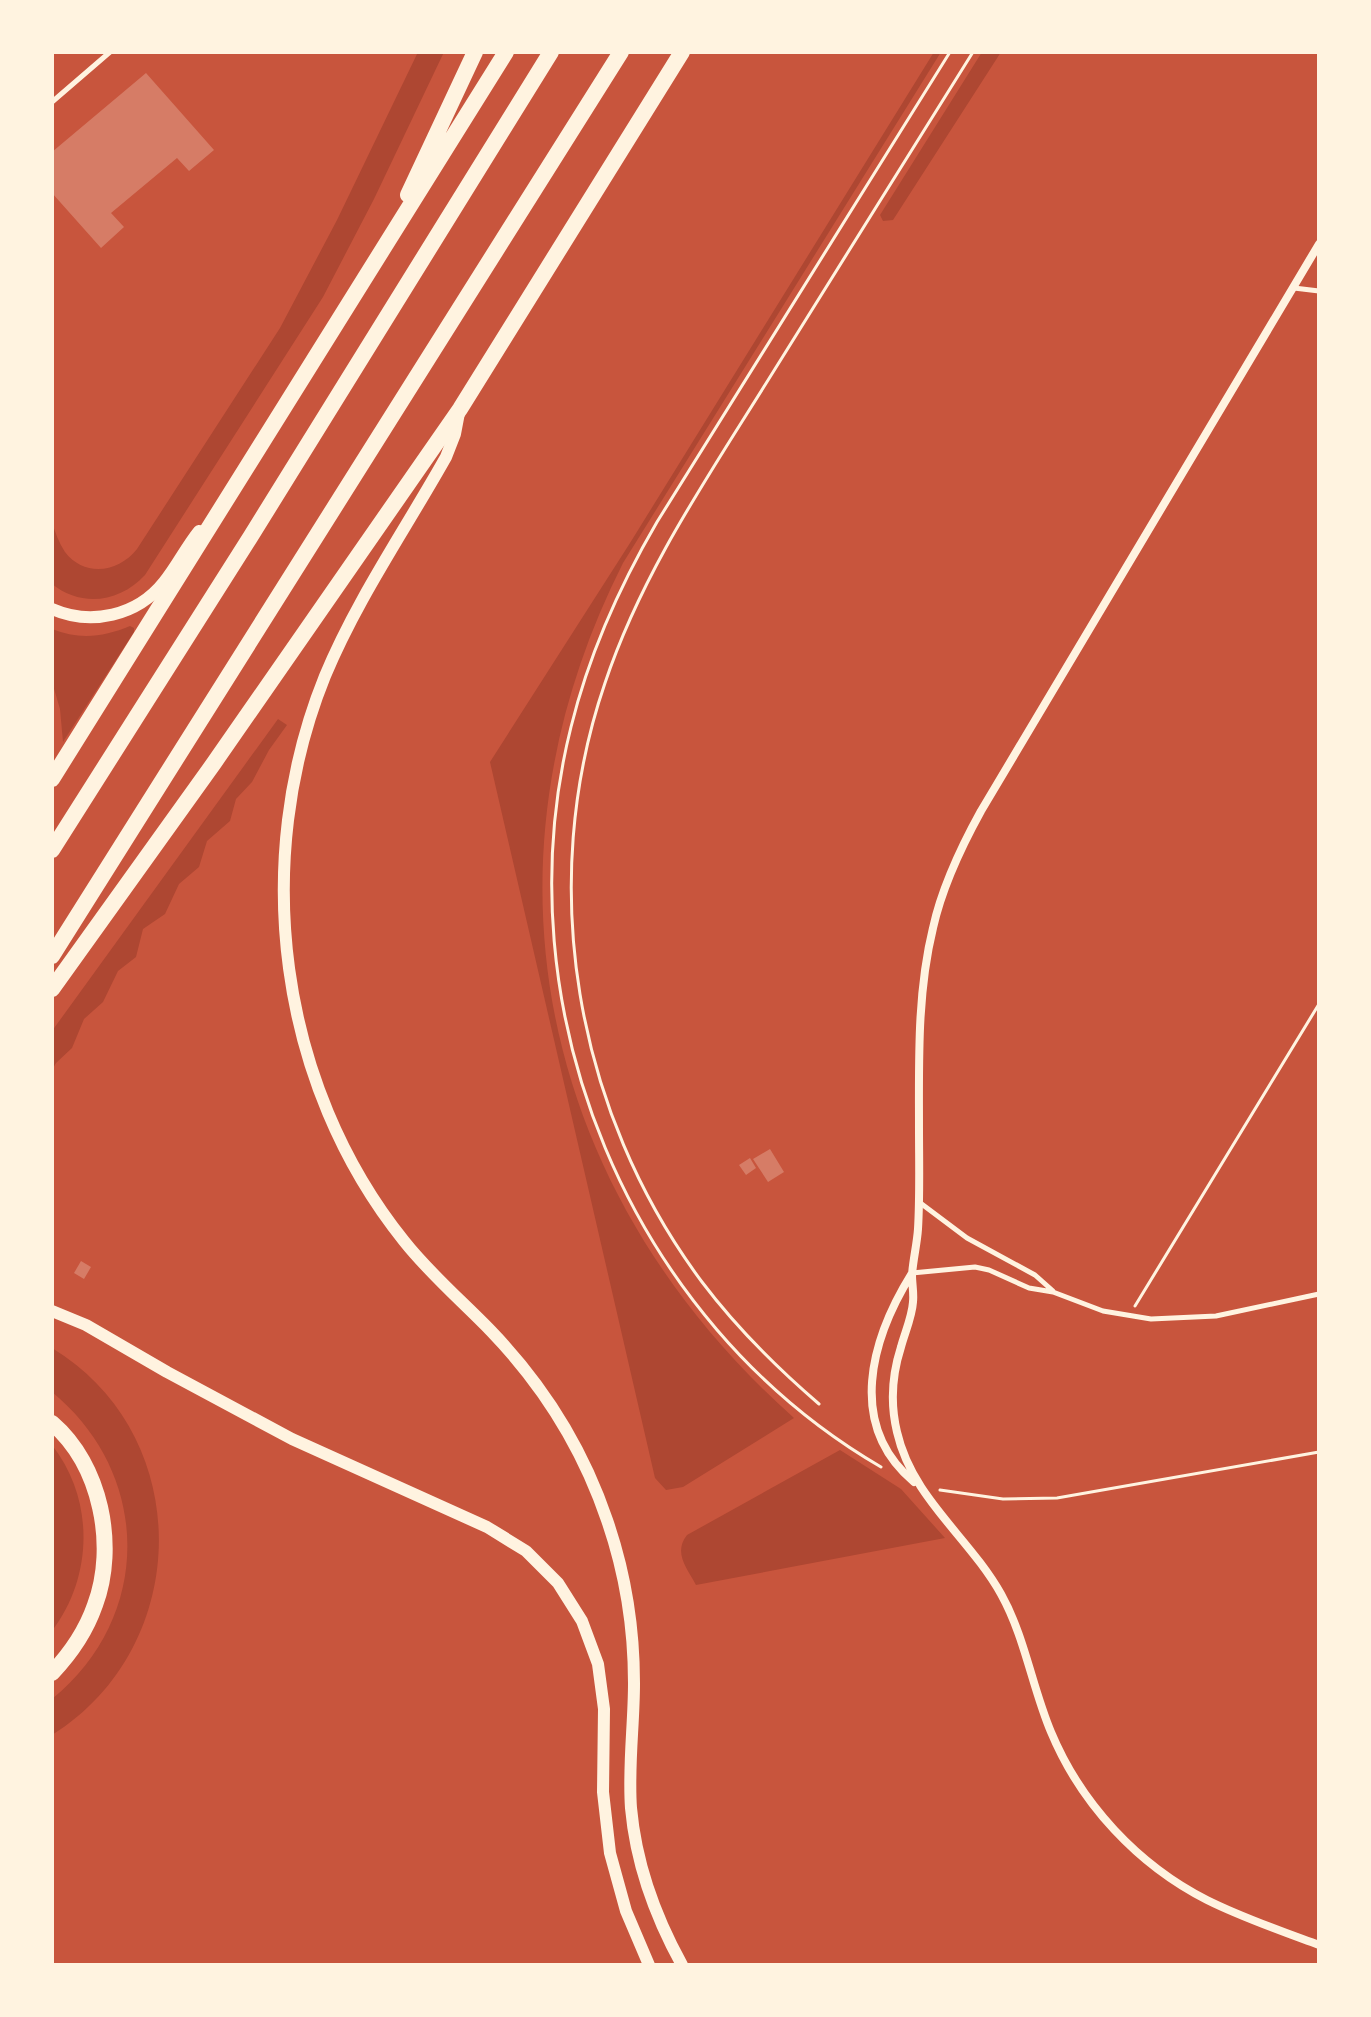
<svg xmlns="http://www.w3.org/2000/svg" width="1371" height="2017" font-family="Figtree,sans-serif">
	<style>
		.green { fill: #ae4732 }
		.building { fill: #d67c66 }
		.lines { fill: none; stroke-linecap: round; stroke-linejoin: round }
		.path { stroke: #fff3e0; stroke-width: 3 }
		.service { stroke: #fff3e0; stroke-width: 5 }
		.minor { stroke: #fff3e0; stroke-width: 8 }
		.tertiary { stroke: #fff3e0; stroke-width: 12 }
		.primary { stroke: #fff3e0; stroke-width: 16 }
	</style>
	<rect width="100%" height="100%" fill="#c8553d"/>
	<!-- green -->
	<path class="green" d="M 418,52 L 444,52 L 374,199 L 323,297 L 145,575 C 120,602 82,608 52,584 L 52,522 C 55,532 59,543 65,552 C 85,578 119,572 137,549 L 280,328 L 337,220 Z
		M 934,52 L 941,52 L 623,563 C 469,868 541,1193 794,1418 L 683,1487 L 666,1490 L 655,1478 L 490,762 L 630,543 Z
		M 982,52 L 1001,52 L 893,220 L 883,221 L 880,215 Z
		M 130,626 L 134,628 L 134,632 L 63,742 L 60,709 L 52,682 L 52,629 C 79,640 104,637 130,626 Z
		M 278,719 L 287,725 L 269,750 L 252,782 L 236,799 L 230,821 L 207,841 L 199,867 L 179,884 L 165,914 L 143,929 L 136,957 L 118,971 L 103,1002 L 84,1019 L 72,1048 L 56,1063 L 52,1070 L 52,1031 Z
		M 52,1348 C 196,1435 193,1647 52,1735 L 52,1699 C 153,1617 152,1474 52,1392 Z
		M 52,1445 C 95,1500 93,1577 52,1631 Z
		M 840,1450 L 901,1489 L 945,1538 L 696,1585 C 687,1568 673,1553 687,1535 Z"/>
	<!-- building -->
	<path class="building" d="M 146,73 L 214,150 L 189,171 L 177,158 L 111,213 L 124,227 L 101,248 L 52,193 L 52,152 Z
		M 770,1149 L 784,1172 L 768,1182 L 753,1159 Z
		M 750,1158 L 756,1168 L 746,1175 L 739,1165 Z
		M 81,1261 L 91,1267 L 84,1279 L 74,1273 Z"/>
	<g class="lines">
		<!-- path -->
		<path class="path" d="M 1135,1306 L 1319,1004
			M 819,1404 C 776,1367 736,1327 702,1282 C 575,1112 536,884 605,683 C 641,575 705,481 765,385 C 834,274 903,163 973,52
			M 881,1467 C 630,1321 500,1009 571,727 C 589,654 619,587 657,522 L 950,52
			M 940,1490 L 1003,1499 L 1057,1498 L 1319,1452"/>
		<!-- service -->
		<path class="service" d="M 52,102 L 110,52
			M 1294,288 L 1319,291
			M 919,1202 L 967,1238 L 1035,1275 L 1053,1291
			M 912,1273 L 975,1267 L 989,1270 L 1029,1288 L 1053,1292 L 1103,1311 L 1151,1319 L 1216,1316 L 1319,1294"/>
		<!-- minor -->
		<path class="minor" d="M 1319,244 L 981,811 C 960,849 942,887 933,928 C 917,993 919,1062 919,1128 C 919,1162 920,1195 918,1229 C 917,1244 913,1260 912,1275 C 912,1284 914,1293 913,1302 C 912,1317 905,1332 901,1347 C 892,1375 890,1403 897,1432 C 912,1498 969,1537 1001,1594 C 1025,1637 1032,1687 1051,1732 C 1081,1804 1138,1865 1207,1900 C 1243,1918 1281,1931 1319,1945
			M 912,1273 C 871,1339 846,1425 914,1482"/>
		<!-- tertiary -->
		<path class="tertiary" d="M 459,413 L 455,434 L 446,457 C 405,530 357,599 325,676 C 250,861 278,1084 404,1241 C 430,1274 462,1301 491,1331 C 543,1385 583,1449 607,1520 C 625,1572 634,1628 634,1683 C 634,1725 628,1766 631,1808 C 636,1864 655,1916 682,1965
			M 52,609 C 91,626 137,616 164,582 C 177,566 186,547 199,531
			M 52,1311 L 86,1325 L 167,1372 L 292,1439 L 487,1527 L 526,1551 L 558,1583 L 582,1621 L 598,1664 L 604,1709 L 603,1792 L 610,1853 L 626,1911 L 649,1965"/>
		<!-- primary -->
		<path class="primary" d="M 408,195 L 475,52
			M 52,779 L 506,52
			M 52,850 L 251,536 L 551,52
			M 52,956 L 621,52
			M 52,989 L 214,763 L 460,409 L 682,52
			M 52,1423 C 101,1465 117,1546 95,1605 C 86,1631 71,1653 52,1673"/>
	</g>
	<!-- border -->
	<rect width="1371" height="2017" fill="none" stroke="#fff3e0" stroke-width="108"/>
</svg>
